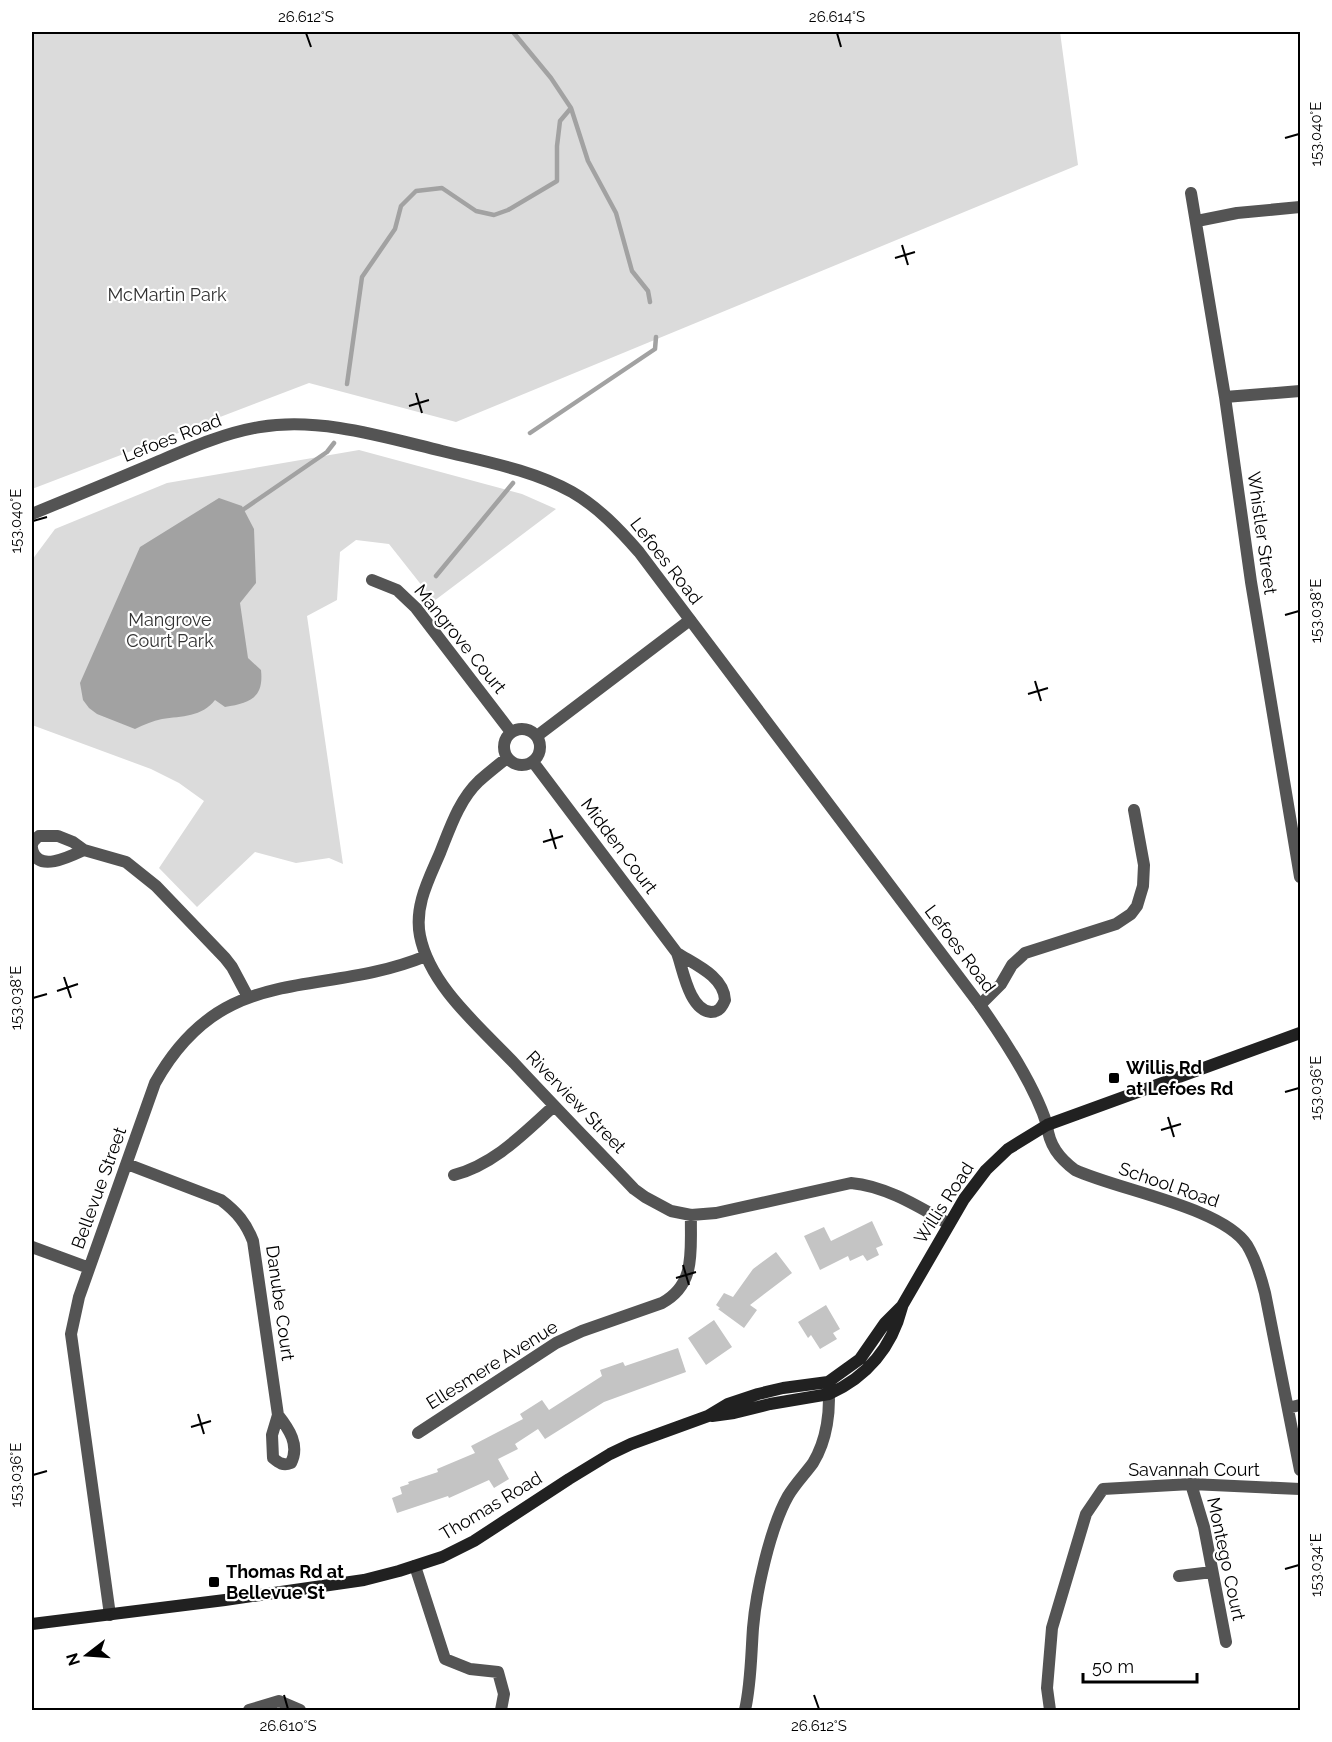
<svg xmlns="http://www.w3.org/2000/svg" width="1332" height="1742" font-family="Raleway,sans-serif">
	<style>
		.green { fill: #dbdbdb }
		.water { fill: #a2a2a2 }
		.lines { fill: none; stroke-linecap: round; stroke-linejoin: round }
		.stream { stroke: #a2a2a2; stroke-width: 4.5 }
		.building { fill: #c4c4c4 }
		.minor { stroke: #545454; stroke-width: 12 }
		.tertiary { stroke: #545454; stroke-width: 12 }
		.secondary { stroke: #212121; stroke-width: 12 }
		.ticks { fill: none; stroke: #000; stroke-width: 2 }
		.poi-dot { fill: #000; stroke: #fff; stroke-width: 2 }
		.labels { text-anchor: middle; stroke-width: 4.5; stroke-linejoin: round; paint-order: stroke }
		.park-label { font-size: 18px; fill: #323232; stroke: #fff }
		.street-label { font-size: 18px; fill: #000; stroke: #fff }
		.poi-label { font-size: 18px; font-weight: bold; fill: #000; stroke: #fff; text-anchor: start }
		.neatline { fill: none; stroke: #000; stroke-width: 2 }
		.ticks-label { font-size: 15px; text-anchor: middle; fill: #000 }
	</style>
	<rect width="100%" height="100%" fill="#fff"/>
	<!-- green -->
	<path class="green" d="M 32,32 L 1060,32 L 1078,165 L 456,422 L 309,383 L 32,489 Z
		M 359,450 L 522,494 L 556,509 L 434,601 L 389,544 L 356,540 L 340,552 L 337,600 L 307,616 L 343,864 L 329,858 L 296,863 L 255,852 L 197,907 L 159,868 L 204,801 L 179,783 L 151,769 L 32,725 L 32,560 L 55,529 L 167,483 Z"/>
	<!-- water -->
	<path class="water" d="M 219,498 L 242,506 L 254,529 L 256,583 L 240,603 L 248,658 L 261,670 C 264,698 250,703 225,707 L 215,700 C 202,717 182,716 162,719 C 153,721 143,725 135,729 L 97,714 L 89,708 L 83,700 L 80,683 L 140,547 Z"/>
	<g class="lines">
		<!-- stream -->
		<path class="stream" d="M 571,108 L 588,161 L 616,213 L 632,271 L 648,291 L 650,302
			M 347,384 L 362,277 L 395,229 L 401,206 L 416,191 L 442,188 L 476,211 L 494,215 L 508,210 L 557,181 L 557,146 L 560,121 L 571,108 L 551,78 L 513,32
			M 530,433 L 655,349 L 656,337
			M 244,509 L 327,452 L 334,443
			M 436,576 L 513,483"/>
	</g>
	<!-- building -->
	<path class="building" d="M 872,1221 L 883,1245 L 876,1248 L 879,1255 L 867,1261 L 863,1255 L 850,1261 L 848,1256 L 820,1270 L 804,1236 L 824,1227 L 831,1241 Z
		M 776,1252 L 792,1273 L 750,1305 L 757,1310 L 744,1328 L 718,1309 L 720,1308 L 716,1305 L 724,1293 L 733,1297 L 753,1269 Z
		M 826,1305 L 840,1329 L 833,1333 L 837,1339 L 820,1349 L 811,1335 L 808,1338 L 798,1322 Z
		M 714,1320 L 732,1347 L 706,1365 L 688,1338 Z
		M 678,1348 L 686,1372 L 604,1402 L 545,1439 L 538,1429 L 515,1444 L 518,1449 L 498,1459 L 509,1479 L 494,1488 L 489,1480 L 449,1498 L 448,1496 L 397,1513 L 392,1498 L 402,1494 L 400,1487 L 409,1484 L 408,1482 L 438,1472 L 437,1469 L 475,1453 L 471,1446 L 523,1419 L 520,1414 L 542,1400 L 549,1410 L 602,1376 L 600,1370 L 623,1362 L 625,1366 Z"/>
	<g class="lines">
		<!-- minor -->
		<path class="minor" d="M 1191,193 L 1225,397 L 1251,582 L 1300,877
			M 1197,221 L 1237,213 L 1300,207
			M 1225,397 L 1300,391
			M 372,580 L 397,590 L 416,608 L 511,732
			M504 747a18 18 0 1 1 36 0a18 18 0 1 1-36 0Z
			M 537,736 L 690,620
			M 507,758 C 498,765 488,773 479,781 C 459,800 450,828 440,853 C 429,879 414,906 420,936 C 430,986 480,1027 514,1063 C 553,1105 594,1147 634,1189 L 645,1197 L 671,1211 L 691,1215 L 716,1213 L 851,1183 C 886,1186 919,1207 949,1224
			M 533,762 L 677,953 C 694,964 724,976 725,1000 C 722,1007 719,1012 711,1012 C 689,1010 683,969 677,953
			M 84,850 C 71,856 40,872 33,852 C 30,844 33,841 39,836 L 58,836 L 73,842 L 84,850 L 126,862 L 156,886 L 225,958 L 232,967 L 248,997
			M 980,1005 L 1001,984 L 1012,965 L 1025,953 L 1116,924 L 1131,914 L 1137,906 L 1143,886 L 1144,865 L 1134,810
			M 1047,1125 C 1049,1145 1059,1158 1075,1170 C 1118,1190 1222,1207 1247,1245 C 1256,1260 1261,1277 1265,1293 L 1300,1470
			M 127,1164 L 221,1200 C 237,1212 246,1223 253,1241 L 278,1415 L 272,1435 L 273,1458 C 279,1463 283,1466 291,1463 C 300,1445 289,1429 278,1415
			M 454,1175 C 495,1164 524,1133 554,1106
			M 32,1247 L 89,1268
			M 1288,1408 L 1300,1405
			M 418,1433 L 556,1343 L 582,1331 L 662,1303 C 697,1284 690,1250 691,1215
			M 1191,1484 L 1204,1527 L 1226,1642
			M 415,1566 L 445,1659 L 470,1669 L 498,1672 L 504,1694 L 501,1710
			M 1179,1576 L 1212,1572
			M 110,1615 L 71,1334 L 79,1297 L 155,1083 C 224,959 319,1000 426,956
			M 249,1710 L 279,1701 L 300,1710
			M 745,1710 C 751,1684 751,1656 753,1628 C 756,1592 770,1528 788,1496 C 795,1484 805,1474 813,1463 C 827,1440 831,1410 828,1383
			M 1050,1710 L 1047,1688 L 1052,1628 L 1086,1514 L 1103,1489 L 1191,1484 L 1300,1489"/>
		<!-- tertiary -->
		<path class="tertiary" d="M 32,514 C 73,497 115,480 157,462 C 190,448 224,433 260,427 C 320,417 384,437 442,451 C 487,462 532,470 572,492 C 598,507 619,529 639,552 L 980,1005 C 1004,1039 1035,1086 1047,1125"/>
		<!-- secondary -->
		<path class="secondary" d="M 712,1416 L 734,1413 L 770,1404 L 829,1394 C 867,1377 892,1347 902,1307
			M 32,1624 L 225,1600 L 364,1580 L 399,1571 L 442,1557 L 474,1541 L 569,1479 L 610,1454 L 631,1444 L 708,1416 L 728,1404 L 758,1394 L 783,1388 L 828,1382 L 860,1359 L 885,1323 L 902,1306 L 964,1199 L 986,1170 L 1008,1149 L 1047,1125 L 1300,1033"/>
	</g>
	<!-- ticks -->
	<path class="ticks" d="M 306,33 L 311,47M 837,33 L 841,47M 1285,138 L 1299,134M 902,245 L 908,265M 895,258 L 915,252M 416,393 L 422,413M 409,406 L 429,400M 33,521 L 47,517M 1285,615 L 1299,611M 1035,681 L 1041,701M 1028,694 L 1048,688M 550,829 L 556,849M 543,842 L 563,836M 64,977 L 71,998M 57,991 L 78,984M 33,998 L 47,994M 1285,1092 L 1299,1088M 1168,1117 L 1174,1137M 1161,1130 L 1181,1124M 683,1265 L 689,1285M 676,1278 L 696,1272M 198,1414 L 204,1434M 191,1427 L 211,1421M 33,1475 L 47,1471M 1285,1569 L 1299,1565M 284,1695 L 288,1709M 814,1695 L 819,1709"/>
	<!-- markers -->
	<g class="poi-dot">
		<rect x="1108" y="1072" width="12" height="12" rx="3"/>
		<rect x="208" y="1576" width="12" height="12" rx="3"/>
	</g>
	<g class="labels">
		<!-- park labels -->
		<g class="park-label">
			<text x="167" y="301">McMartin Park</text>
			<text x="170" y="626">Mangrove<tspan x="170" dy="21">Court Park</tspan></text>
		</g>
		<!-- street labels -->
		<g class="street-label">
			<text transform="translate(172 438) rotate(-21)" y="6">Lefoes Road</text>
			<text transform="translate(1262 533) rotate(82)" y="6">Whistler Street</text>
			<text transform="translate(666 561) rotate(52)" y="6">Lefoes Road</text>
			<text transform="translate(460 639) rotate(51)" y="6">Mangrove Court</text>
			<text transform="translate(619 846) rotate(53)" y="6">Midden Court</text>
			<text transform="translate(960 949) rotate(53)" y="6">Lefoes Road</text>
			<text transform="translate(576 1102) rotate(46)" y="6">Riverview Street</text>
			<text transform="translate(1169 1185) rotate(19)" y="6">School Road</text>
			<text transform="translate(99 1188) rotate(-70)" y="6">Bellevue Street</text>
			<text transform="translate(944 1203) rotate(-57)" y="6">Willis Road</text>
			<text transform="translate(280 1303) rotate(82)" y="6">Danube Court</text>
			<text transform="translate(492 1365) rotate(-32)" y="6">Ellesmere Avenue</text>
			<text x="1194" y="1476">Savannah Court</text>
			<text transform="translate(491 1506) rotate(-31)" y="6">Thomas Road</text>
			<text transform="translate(1226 1559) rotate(78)" y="6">Montego Court</text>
		</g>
		<!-- poi labels -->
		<g class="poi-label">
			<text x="1126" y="1074">Willis Rd<tspan x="1126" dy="21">at Lefoes Rd</tspan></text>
			<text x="226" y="1578">Thomas Rd at<tspan x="226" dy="21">Bellevue St</tspan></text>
		</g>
	</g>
	<!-- border -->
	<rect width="1332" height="1742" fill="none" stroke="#ffffff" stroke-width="66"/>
	<!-- north arrow -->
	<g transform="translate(87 1655) rotate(253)" stroke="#ffffff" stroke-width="4.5" paint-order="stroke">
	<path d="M0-4.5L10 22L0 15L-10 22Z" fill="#000000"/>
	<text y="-9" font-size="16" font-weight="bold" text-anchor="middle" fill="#000000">N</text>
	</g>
	<!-- scale -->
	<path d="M1083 1673v9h114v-9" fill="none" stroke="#000000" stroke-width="3"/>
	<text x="1092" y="1673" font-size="18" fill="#000000" stroke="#ffffff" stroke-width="4.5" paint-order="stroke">50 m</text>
	<rect x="33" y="33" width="1266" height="1676" class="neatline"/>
	<g class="ticks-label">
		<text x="306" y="22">26.612°S</text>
		<text x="837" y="22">26.614°S</text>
		<text transform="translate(1316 134) rotate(-90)" y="5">153.040°E</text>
		<text transform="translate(16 521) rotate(-90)" y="5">153.040°E</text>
		<text transform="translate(1316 611) rotate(-90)" y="5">153.038°E</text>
		<text transform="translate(16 998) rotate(-90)" y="5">153.038°E</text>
		<text transform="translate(1316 1088) rotate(-90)" y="5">153.036°E</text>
		<text transform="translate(16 1475) rotate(-90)" y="5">153.036°E</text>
		<text transform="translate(1316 1565) rotate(-90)" y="5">153.034°E</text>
		<text x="288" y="1731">26.610°S</text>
		<text x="819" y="1731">26.612°S</text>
	</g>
</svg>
